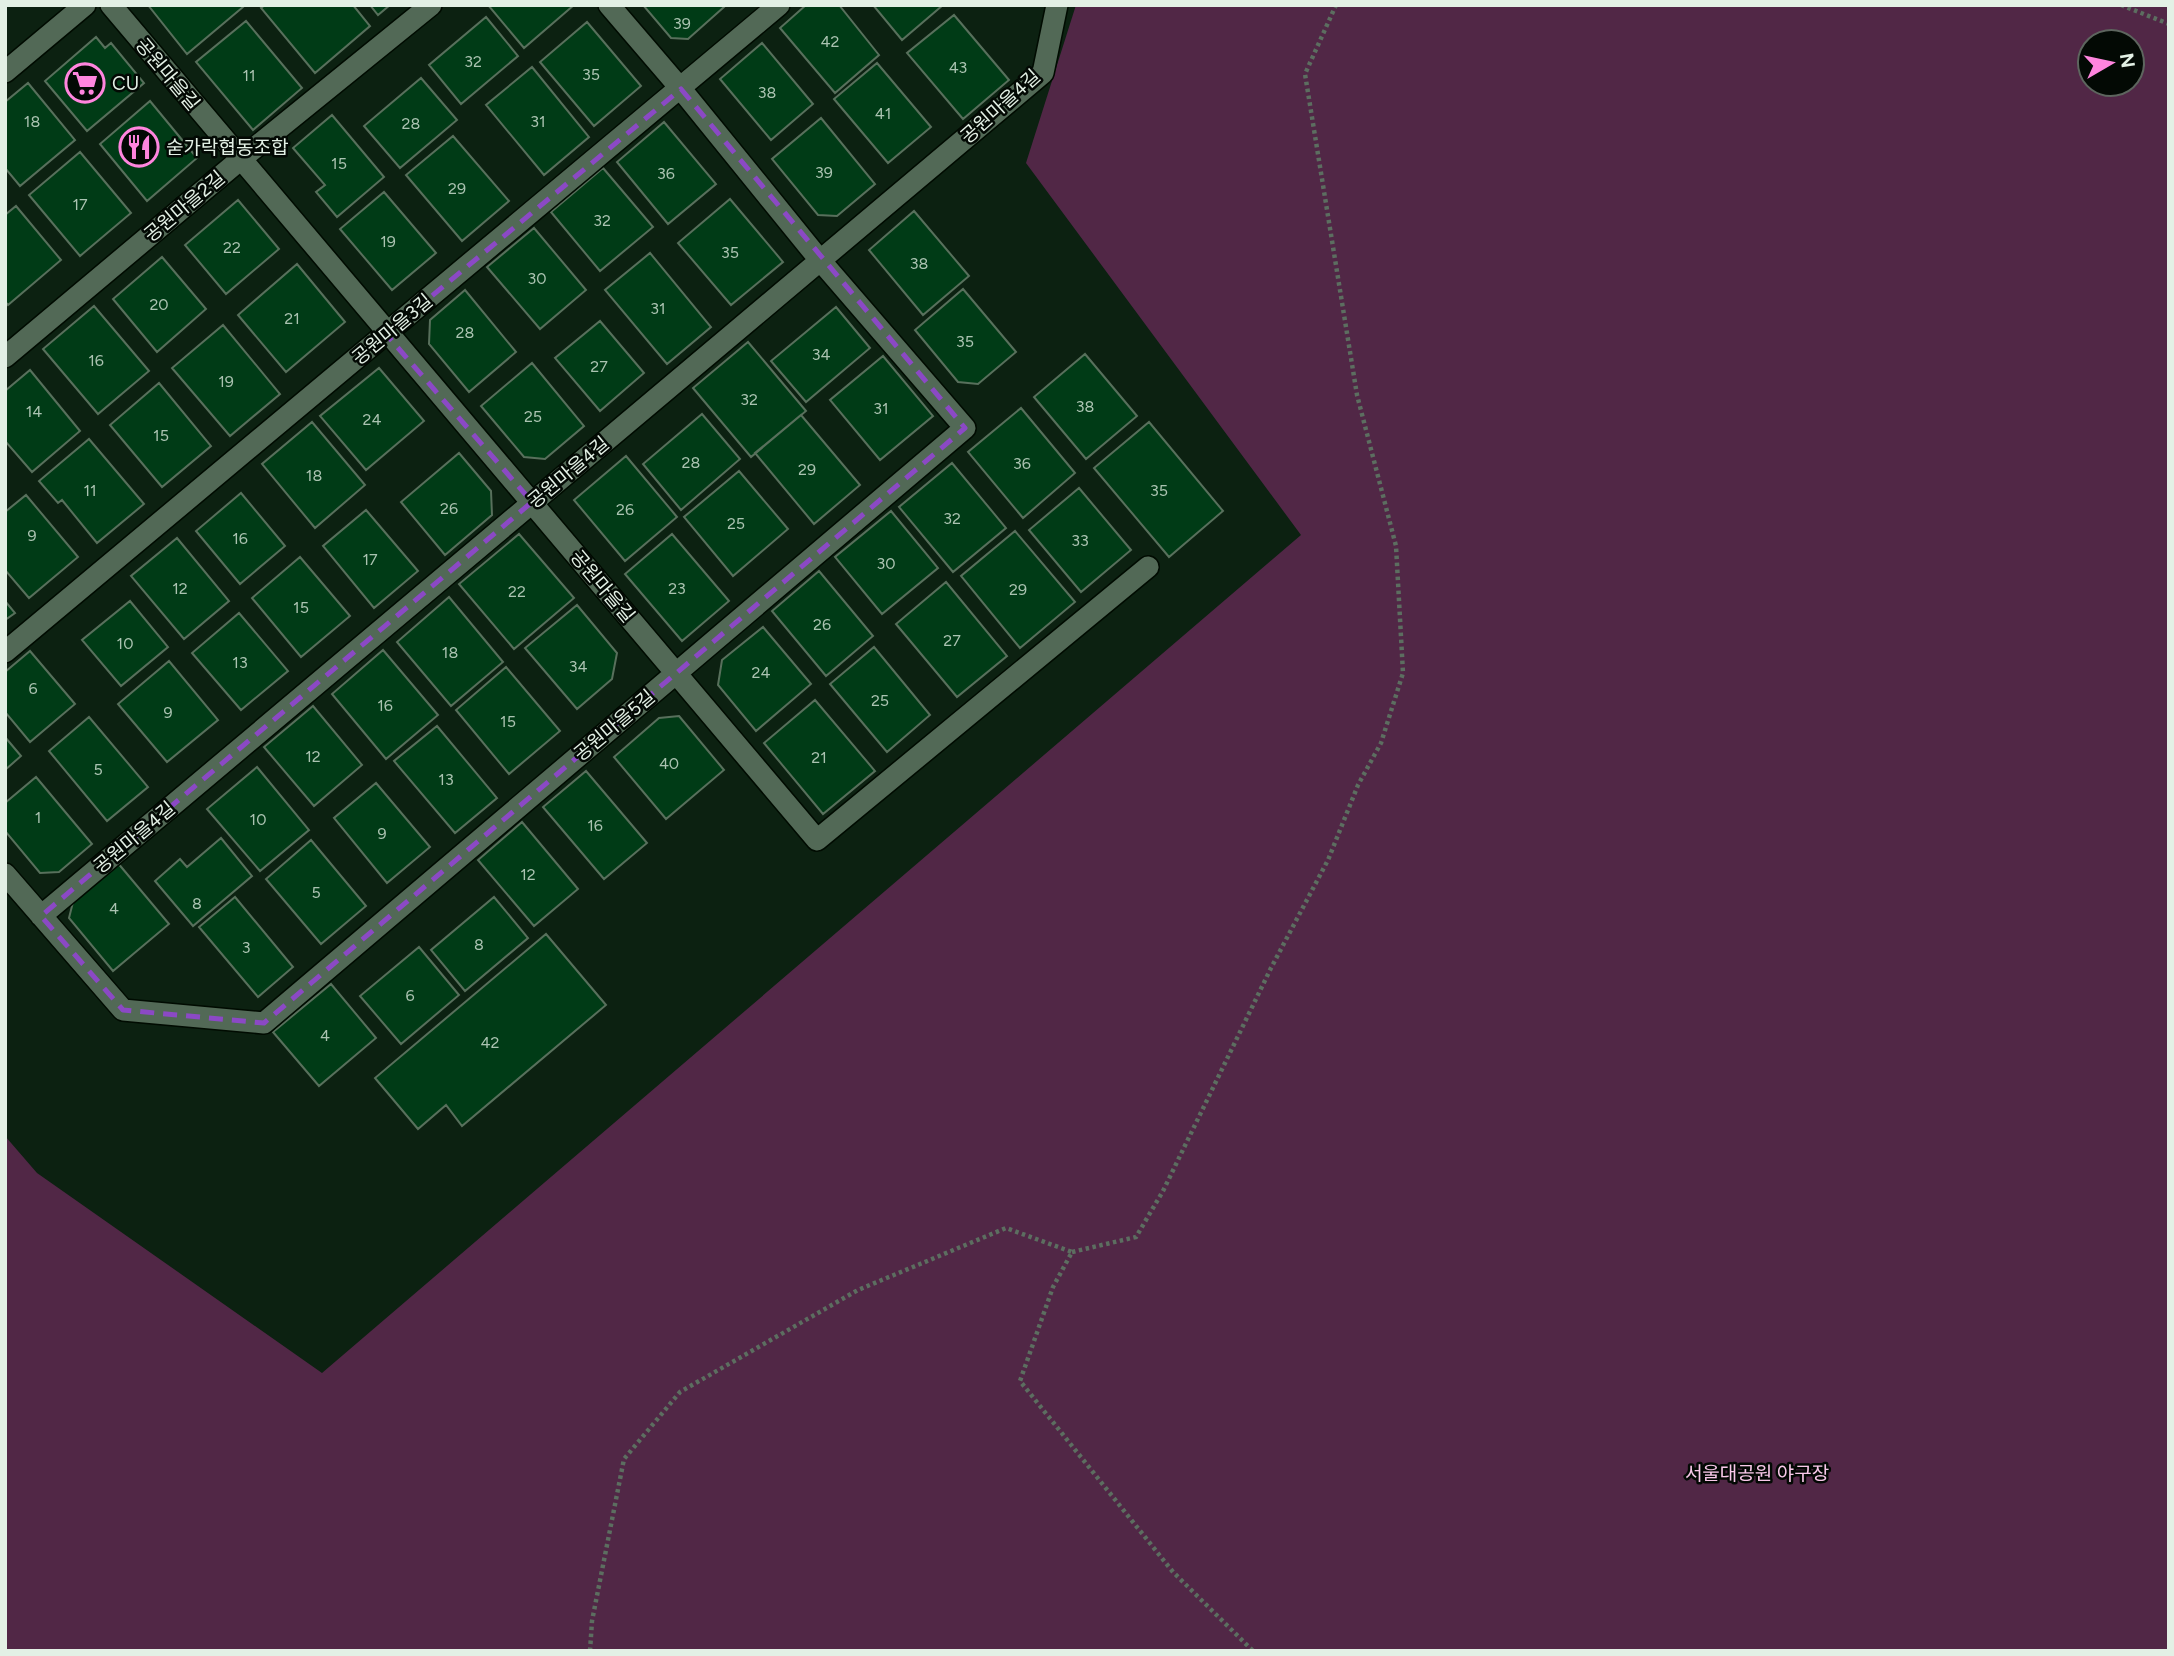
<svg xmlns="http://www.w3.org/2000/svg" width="2174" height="1656" font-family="Figtree,'Noto Sans KR',sans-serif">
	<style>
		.green { fill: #512746; fill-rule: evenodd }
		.building { fill: #003b16; stroke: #58705c; stroke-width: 2 }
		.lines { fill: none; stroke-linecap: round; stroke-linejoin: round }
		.minor-casing { stroke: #000b01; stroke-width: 24 }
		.path { stroke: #5c6e60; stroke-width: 4.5; stroke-dasharray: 3.5 3.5; stroke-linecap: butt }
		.minor { stroke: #526956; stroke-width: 21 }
		.marked { fill: none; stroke: #8b49c5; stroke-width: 5; stroke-dasharray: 14 9; stroke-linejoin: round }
		.labels { text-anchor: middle; stroke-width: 5; stroke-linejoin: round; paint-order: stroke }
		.number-label { font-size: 16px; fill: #aac3b1 }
		.street-label { font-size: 19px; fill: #e3f0e5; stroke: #030904 }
		.poi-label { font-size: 19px; fill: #e3f0e5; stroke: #030904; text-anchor: start }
		.park-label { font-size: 19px; fill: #f8c8e9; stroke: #030904 }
	</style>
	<rect width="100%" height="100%" fill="#0c2111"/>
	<!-- green -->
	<path class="green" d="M 1076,5 L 2169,5 L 2169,1651 L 5,1651 L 5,1136 L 37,1173 L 322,1373 L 1301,535 L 1026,163 ZM 2090,42 L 2132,42 L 2132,84 L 2090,84 Z"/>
	<!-- building -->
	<path class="building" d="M 148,5 L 242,5 L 243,7 L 187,54 Z
		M 265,5 L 353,5 L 370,26 L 315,73 L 261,8 Z
		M 370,5 L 390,5 L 378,15 Z
		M 488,5 L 574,5 L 524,48 Z
		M 643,5 L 723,5 L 724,7 L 688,39 L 671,38 Z
		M 806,5 L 839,5 L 879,55 L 835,93 L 780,28 Z
		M 873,5 L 943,5 L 902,40 Z
		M 954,15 L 1009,80 L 963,119 L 907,53 Z
		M 486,17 L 518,56 L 461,104 L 429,65 Z
		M 246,21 L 302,88 L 253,130 L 196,62 Z
		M 587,22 L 641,86 L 594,126 L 540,62 Z
		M 96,37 L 105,48 L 111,43 L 144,83 L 87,131 L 45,81 Z
		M 762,43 L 813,104 L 771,140 L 720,79 Z
		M 877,63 L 931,127 L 888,163 L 834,99 Z
		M 532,67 L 589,137 L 544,175 L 486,105 Z
		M 421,78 L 457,120 L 400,168 L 364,126 Z
		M 28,83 L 75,140 L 20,186 L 5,168 L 5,102 Z
		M 150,101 L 197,158 L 147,201 L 100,144 Z
		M 332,115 L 384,177 L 337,217 L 316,192 L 325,185 L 293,148 Z
		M 821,118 L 875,184 L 837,216 L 818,215 L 772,159 Z
		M 664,122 L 716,184 L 668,224 L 617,162 Z
		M 453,136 L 509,201 L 462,241 L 406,175 Z
		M 80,152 L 131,213 L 80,256 L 29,195 Z
		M 603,168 L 653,227 L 600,271 L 551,212 Z
		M 384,192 L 436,253 L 392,290 L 340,229 Z
		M 730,199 L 783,262 L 731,305 L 678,243 Z
		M 238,200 L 279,249 L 226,294 L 185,245 Z
		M 16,206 L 61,260 L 8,305 L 5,301 L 5,215 Z
		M 914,211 L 969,276 L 923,315 L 869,250 Z
		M 534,228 L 586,290 L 540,329 L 487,267 Z
		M 650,253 L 711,327 L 667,364 L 605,290 Z
		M 162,257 L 206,309 L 157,352 L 113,299 Z
		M 297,264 L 345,322 L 286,372 L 238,315 Z
		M 963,289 L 1016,352 L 978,384 L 958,382 L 915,330 Z
		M 465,290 L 516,352 L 469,392 L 429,344 L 430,320 Z
		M 94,306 L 149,371 L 98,414 L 43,349 Z
		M 836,307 L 870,348 L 806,402 L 771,361 Z
		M 600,321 L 644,373 L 600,411 L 555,358 Z
		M 223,325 L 280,394 L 230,436 L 172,368 Z
		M 748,342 L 806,411 L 751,457 L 693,388 Z
		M 1085,354 L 1137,416 L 1086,459 L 1034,397 Z
		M 883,356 L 933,416 L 880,460 L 830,400 Z
		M 532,363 L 584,426 L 545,459 L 524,457 L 481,406 Z
		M 379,368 L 424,421 L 366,470 L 320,416 Z
		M 30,370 L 80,431 L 32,472 L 5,441 L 5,391 Z
		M 159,383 L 211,446 L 162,487 L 110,425 Z
		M 1021,408 L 1075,473 L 1023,518 L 968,452 Z
		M 702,414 L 740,459 L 681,510 L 643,464 Z
		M 801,415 L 860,485 L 814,524 L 755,453 Z
		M 312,422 L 365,485 L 315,528 L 262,464 Z
		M 1149,422 L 1223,511 L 1169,557 L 1094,468 Z
		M 89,439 L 144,504 L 97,543 L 62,500 L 58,503 L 39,481 Z
		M 459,453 L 491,491 L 492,515 L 445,555 L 401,502 Z
		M 626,456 L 677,517 L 625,561 L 574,500 Z
		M 952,463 L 1006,528 L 953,572 L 899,507 Z
		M 739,471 L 788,529 L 733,576 L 684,517 Z
		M 1079,488 L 1131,550 L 1081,592 L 1029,530 Z
		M 241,493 L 285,546 L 240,584 L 196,531 Z
		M 26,495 L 78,557 L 29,598 L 5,570 L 5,512 Z
		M 366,510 L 418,571 L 374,608 L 323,546 Z
		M 891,511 L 938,568 L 882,614 L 835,557 Z
		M 1015,531 L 1075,602 L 1020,648 L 961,576 Z
		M 519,534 L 574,598 L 514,649 L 459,584 Z
		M 672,534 L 729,601 L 682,641 L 625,574 Z
		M 177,538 L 229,601 L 184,639 L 131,576 Z
		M 300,557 L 350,616 L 301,657 L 252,598 Z
		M 819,571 L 873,636 L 826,676 L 772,611 Z
		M 946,582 L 1007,656 L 957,697 L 896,624 Z
		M 449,597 L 503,662 L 451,706 L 397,642 Z
		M 5,601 L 15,613 L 5,620 Z
		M 130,601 L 168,647 L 121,686 L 82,640 Z
		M 577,605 L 617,653 L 612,679 L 577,709 L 525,648 Z
		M 239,613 L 288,671 L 241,710 L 192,653 Z
		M 763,627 L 811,684 L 756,731 L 718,685 L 722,660 Z
		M 874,647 L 930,715 L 887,752 L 830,684 Z
		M 383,650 L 438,715 L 386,759 L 332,694 Z
		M 30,651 L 75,704 L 30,742 L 5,712 L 5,672 Z
		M 169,661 L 218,720 L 167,762 L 118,704 Z
		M 506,667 L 560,731 L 509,774 L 456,710 Z
		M 815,700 L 875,771 L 823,814 L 764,743 Z
		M 313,706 L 362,765 L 314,806 L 264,747 Z
		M 679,716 L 724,770 L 666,819 L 614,757 L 659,718 Z
		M 89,717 L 148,787 L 107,821 L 49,751 Z
		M 437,726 L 497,798 L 455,833 L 394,761 Z
		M 5,737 L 21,756 L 5,770 Z
		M 257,767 L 309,830 L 260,871 L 207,809 Z
		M 586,771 L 647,843 L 604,879 L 543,807 Z
		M 36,777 L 92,844 L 59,872 L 40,873 L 5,831 L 5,803 Z
		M 376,783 L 430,847 L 387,883 L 334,818 Z
		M 522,822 L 578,889 L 534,926 L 478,860 Z
		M 221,838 L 252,876 L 193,926 L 155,881 L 180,859 L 187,867 Z
		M 311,840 L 366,906 L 321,944 L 266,879 Z
		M 117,862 L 169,924 L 113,971 L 69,918 L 74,898 Z
		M 235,897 L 293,967 L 258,997 L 199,927 Z
		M 494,897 L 528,938 L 465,991 L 431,950 Z
		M 546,934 L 606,1005 L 462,1126 L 446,1105 L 418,1129 L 375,1078 Z
		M 419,947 L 459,995 L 401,1044 L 360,996 Z
		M 331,984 L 376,1038 L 319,1086 L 273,1032 Z"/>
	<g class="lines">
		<!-- minor casing -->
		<g class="minor-casing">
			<path id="minor" d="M 111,5 L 817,840 L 1148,567
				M 5,72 L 85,5
				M 5,357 L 241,159 L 431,5
				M 5,652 L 779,5
				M 5,874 L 123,1010 L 264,1023 L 965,428 L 819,259 L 681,89 L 609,5
				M 41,916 L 1043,73 L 1057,5"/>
		</g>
		<!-- path -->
		<path class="path" d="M 2121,5 L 2169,24
			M 1072,1252 L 1136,1237 L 1163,1191 L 1271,968 L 1328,860 L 1358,785 L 1381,743 L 1403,673 L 1396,546 L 1357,395 L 1305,74 L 1336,5
			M 590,1651 L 592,1621 L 624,1459 L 680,1392 L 858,1290 L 1006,1228 L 1072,1252 L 1053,1287 L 1020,1381 L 1173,1572 L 1253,1651"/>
		<!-- minor -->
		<use href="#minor" class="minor"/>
	</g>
	<!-- marked area -->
	<path class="marked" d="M 681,89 L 965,428 L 264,1023 L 123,1010 L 41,916 L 532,502 L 386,334 Z"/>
	<!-- icons -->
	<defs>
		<g id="supermarket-ring" transform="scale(2.0125)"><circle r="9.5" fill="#030904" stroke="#ff85de" stroke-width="1.5"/><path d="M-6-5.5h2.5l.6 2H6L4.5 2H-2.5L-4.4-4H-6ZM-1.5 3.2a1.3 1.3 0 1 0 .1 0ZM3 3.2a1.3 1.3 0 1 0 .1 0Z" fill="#ff85de"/></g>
		<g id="restaurant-ring" transform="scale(2.0125)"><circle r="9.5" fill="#030904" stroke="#ff85de" stroke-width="1.5"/><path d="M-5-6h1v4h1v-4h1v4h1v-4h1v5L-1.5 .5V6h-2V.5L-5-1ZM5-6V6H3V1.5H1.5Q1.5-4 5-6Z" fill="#ff85de"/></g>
	</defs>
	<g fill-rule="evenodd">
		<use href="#supermarket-ring" x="85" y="83"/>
		<use href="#restaurant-ring" x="139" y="147"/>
	</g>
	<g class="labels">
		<!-- number labels -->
		<g class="number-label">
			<text x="682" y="29">39</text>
			<text x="830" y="47">42</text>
			<text x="473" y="67">32</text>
			<text x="958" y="73">43</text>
			<text x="591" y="80">35</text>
			<text x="249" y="81">11</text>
			<text x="767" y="98">38</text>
			<text x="883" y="119">41</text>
			<text x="32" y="127">18</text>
			<text x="538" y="127">31</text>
			<text x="411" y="129">28</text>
			<text x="339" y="169">15</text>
			<text x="824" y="178">39</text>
			<text x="666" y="179">36</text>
			<text x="457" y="194">29</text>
			<text x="80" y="210">17</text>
			<text x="602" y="226">32</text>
			<text x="388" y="247">19</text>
			<text x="232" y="253">22</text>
			<text x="730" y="258">35</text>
			<text x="919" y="269">38</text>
			<text x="537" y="284">30</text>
			<text x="159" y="310">20</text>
			<text x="658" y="314">31</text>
			<text x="292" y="324">21</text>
			<text x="465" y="338">28</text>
			<text x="965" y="347">35</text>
			<text x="821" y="360">34</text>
			<text x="96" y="366">16</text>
			<text x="599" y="372">27</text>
			<text x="226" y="387">19</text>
			<text x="749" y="405">32</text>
			<text x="1085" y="412">38</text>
			<text x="881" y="414">31</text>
			<text x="34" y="417">14</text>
			<text x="533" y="422">25</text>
			<text x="372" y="425">24</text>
			<text x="161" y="441">15</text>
			<text x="691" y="468">28</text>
			<text x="1022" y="469">36</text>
			<text x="807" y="475">29</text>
			<text x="314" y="481">18</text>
			<text x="90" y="496">11</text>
			<text x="1159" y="496">35</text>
			<text x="449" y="514">26</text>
			<text x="625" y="515">26</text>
			<text x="952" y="524">32</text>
			<text x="736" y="529">25</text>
			<text x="32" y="541">9</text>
			<text x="240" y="544">16</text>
			<text x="1080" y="546">33</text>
			<text x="370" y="565">17</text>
			<text x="886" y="569">30</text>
			<text x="180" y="594">12</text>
			<text x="677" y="594">23</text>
			<text x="1018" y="595">29</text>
			<text x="517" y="597">22</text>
			<text x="301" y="613">15</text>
			<text x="822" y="630">26</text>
			<text x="952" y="646">27</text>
			<text x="125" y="649">10</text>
			<text x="450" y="658">18</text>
			<text x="240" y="668">13</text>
			<text x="578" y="672">34</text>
			<text x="761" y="678">24</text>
			<text x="33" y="694">6</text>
			<text x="880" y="706">25</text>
			<text x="385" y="711">16</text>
			<text x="168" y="718">9</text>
			<text x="508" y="727">15</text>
			<text x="313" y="762">12</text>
			<text x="819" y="763">21</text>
			<text x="669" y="769">40</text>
			<text x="98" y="775">5</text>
			<text x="446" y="785">13</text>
			<text x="38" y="823">1</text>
			<text x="258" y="825">10</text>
			<text x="595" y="831">16</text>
			<text x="382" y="839">9</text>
			<text x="528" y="880">12</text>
			<text x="316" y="898">5</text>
			<text x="197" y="909">8</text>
			<text x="114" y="914">4</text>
			<text x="479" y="950">8</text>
			<text x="246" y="953">3</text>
			<text x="410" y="1001">6</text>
			<text x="325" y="1041">4</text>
			<text x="490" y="1048">42</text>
		</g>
		<!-- street labels -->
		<g class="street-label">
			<text transform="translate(168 74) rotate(50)" y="7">공원마을길</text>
			<text transform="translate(1000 106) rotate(-42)" y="7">공원마을4길</text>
			<text transform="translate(184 206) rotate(-40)" y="7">공원마을2길</text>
			<text transform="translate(392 329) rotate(-40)" y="7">공원마을3길</text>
			<text transform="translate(568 472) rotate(-40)" y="7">공원마을4길</text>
			<text transform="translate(603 586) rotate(50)" y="7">공원마을길</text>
			<text transform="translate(614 725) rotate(-40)" y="7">공원마을5길</text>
			<text transform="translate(134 837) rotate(-40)" y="7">공원마을4길</text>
		</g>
		<!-- poi labels -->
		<g class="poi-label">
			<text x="112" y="90">CU</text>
			<text x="166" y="154">숟가락협동조합</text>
		</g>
		<!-- park labels -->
		<g class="park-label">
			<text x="1757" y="1480">서울대공원 야구장</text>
		</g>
	</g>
	<!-- border -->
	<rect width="2174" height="1656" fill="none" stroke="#e3f0e5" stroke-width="14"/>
	<!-- north arrow -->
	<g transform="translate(2111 63) rotate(81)"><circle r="33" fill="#030904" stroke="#5d655e" stroke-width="2"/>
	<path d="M0-5L12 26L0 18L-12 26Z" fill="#ff85de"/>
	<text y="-10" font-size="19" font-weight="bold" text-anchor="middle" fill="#e3f0e5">N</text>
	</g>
</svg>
